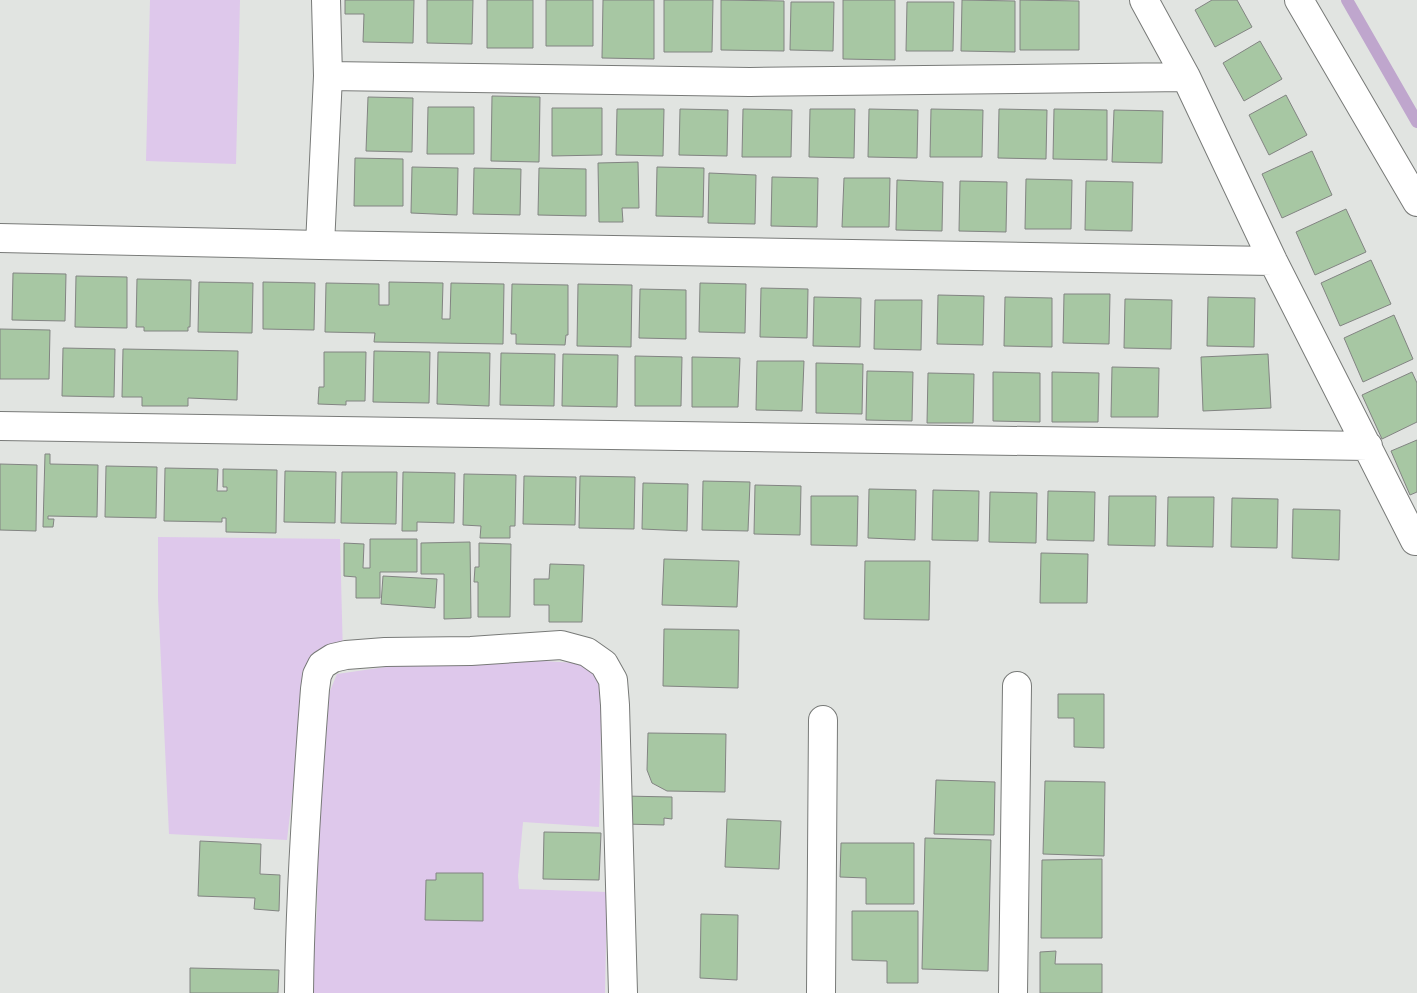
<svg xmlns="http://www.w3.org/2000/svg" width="1417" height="993" font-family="'Public Sans',sans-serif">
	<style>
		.green { fill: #dec8eb }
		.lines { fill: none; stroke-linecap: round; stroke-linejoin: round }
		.stream { stroke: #bfa6cd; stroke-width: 12 }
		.building { fill: #a7c7a3; stroke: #828482 }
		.street-casing { stroke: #787a78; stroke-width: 30 }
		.street { stroke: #fff; stroke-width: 28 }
	</style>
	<rect width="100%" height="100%" fill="#e1e4e1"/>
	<!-- green -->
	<path class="green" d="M 150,0 L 240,0 L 236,164 L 146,161 Z
		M 158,537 L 340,539 L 343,656 L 303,670 L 300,730 L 287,840 L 169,834 L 158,598 Z
		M 462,656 L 591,664 L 602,675 L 599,827 L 523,822 L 518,876 L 519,889 L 607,892 L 605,993 L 311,993 L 317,909 L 320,715 L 337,674 Z"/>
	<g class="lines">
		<!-- stream -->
		<path class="stream" d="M 1347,0 L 1417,122"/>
	</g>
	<!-- building -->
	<path class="building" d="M 345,0 L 414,0 L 413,43 L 363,42 L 364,14 L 345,14 Z
		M 427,0 L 473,0 L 472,44 L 427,43 Z
		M 487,0 L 533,0 L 533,48 L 487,48 Z
		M 546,0 L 593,0 L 593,46 L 546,46 Z
		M 603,0 L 654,0 L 654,59 L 602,58 Z
		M 664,0 L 713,0 L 712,52 L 664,52 Z
		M 721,0 L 784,1 L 784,51 L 721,50 Z
		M 843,0 L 895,0 L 895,60 L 843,59 Z
		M 962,0 L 1015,1 L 1015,52 L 961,51 Z
		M 1020,0 L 1079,1 L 1079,50 L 1020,50 Z
		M 1212,0 L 1237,0 L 1252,27 L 1215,47 L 1195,10 Z
		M 791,2 L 834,2 L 833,51 L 790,50 Z
		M 907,2 L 954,2 L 953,51 L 906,51 Z
		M 1260,41 L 1282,79 L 1244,101 L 1223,63 Z
		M 1286,95 L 1307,135 L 1269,155 L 1249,115 Z
		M 492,96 L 540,97 L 539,162 L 491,161 Z
		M 368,97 L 413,98 L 412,152 L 366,151 Z
		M 428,107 L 474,107 L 474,154 L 427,154 Z
		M 552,108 L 602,108 L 602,155 L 552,156 Z
		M 617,109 L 664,109 L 663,156 L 616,155 Z
		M 680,109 L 728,110 L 727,156 L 679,155 Z
		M 743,109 L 792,110 L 791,157 L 742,157 Z
		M 810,109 L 855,109 L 854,158 L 809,157 Z
		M 869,109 L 918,110 L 917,158 L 868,157 Z
		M 931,109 L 983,110 L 982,157 L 930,157 Z
		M 999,109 L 1047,110 L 1046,159 L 998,158 Z
		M 1054,109 L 1107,110 L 1107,160 L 1053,159 Z
		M 1114,110 L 1163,111 L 1162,163 L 1112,162 Z
		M 1312,151 L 1332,195 L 1282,218 L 1262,174 Z
		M 355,158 L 403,159 L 403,206 L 354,206 Z
		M 638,162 L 639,208 L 622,208 L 623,222 L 599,222 L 598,163 Z
		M 412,167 L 458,168 L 457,215 L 411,213 Z
		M 657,167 L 704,168 L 703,217 L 656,216 Z
		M 474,168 L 521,169 L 520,215 L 473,214 Z
		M 539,168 L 586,169 L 586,216 L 538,215 Z
		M 709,173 L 756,175 L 755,224 L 708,223 Z
		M 772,177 L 818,178 L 817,227 L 771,226 Z
		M 844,178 L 890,178 L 889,227 L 842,227 Z
		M 1026,179 L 1072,180 L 1071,229 L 1025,229 Z
		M 897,180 L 943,182 L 942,231 L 896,230 Z
		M 960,181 L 1007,182 L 1006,232 L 959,231 Z
		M 1086,181 L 1133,182 L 1132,231 L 1085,230 Z
		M 1346,209 L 1366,252 L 1315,275 L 1296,232 Z
		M 1371,260 L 1391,304 L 1340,326 L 1321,283 Z
		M 13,273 L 66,274 L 65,321 L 12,320 Z
		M 76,276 L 127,277 L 127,328 L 75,327 Z
		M 137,279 L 191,280 L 190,327 L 188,327 L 188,331 L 144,331 L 144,327 L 136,327 Z
		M 199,282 L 253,283 L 252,333 L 198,332 Z
		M 263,282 L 315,283 L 314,330 L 263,329 Z
		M 389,282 L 443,283 L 442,319 L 450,319 L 451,283 L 504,284 L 503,344 L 374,342 L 375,333 L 325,332 L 326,283 L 379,284 L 379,305 L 389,305 Z
		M 700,283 L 746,284 L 745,333 L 699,332 Z
		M 512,284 L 568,285 L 568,335 L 566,335 L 565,345 L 516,344 L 516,334 L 511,334 Z
		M 578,284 L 632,285 L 631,347 L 577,346 Z
		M 761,288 L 808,289 L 807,338 L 760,337 Z
		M 640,289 L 686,290 L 686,339 L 639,338 Z
		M 1064,294 L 1110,294 L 1109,344 L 1063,343 Z
		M 938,295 L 984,296 L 983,345 L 937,344 Z
		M 814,297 L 861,298 L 860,347 L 813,346 Z
		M 1005,297 L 1052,298 L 1052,347 L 1004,346 Z
		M 1208,297 L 1255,298 L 1254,347 L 1207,346 Z
		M 1125,299 L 1172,300 L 1171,349 L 1124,348 Z
		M 875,300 L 922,300 L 921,350 L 874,349 Z
		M 1394,315 L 1413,359 L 1363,382 L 1344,338 Z
		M 0,329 L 50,330 L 49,379 L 0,379 Z
		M 63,348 L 115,349 L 114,397 L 62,396 Z
		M 123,349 L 238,351 L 237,400 L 188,398 L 188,406 L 142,406 L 142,397 L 122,397 Z
		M 374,351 L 430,352 L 429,403 L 373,402 Z
		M 324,352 L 366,352 L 365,401 L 346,401 L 346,405 L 318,404 L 319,387 L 324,387 Z
		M 438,352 L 490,353 L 489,406 L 437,404 Z
		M 501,353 L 555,354 L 554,406 L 500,405 Z
		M 563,354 L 618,355 L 617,407 L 562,406 Z
		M 1268,354 L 1271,408 L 1203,411 L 1201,357 Z
		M 635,356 L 682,357 L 681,406 L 635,406 Z
		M 692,357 L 740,358 L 738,407 L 692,407 Z
		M 757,361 L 804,361 L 802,411 L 756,410 Z
		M 816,363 L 863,364 L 862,414 L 816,413 Z
		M 1112,367 L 1159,368 L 1158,417 L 1111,417 Z
		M 867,371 L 913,372 L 912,421 L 866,420 Z
		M 993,372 L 1040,373 L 1040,422 L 993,421 Z
		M 1052,372 L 1099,373 L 1098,422 L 1052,422 Z
		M 1412,372 L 1417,383 L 1417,422 L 1382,439 L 1362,395 Z
		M 928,373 L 974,374 L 973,423 L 927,423 Z
		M 1417,440 L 1417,492 L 1410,495 L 1391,451 Z
		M 45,454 L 50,454 L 50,464 L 98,465 L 97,517 L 48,516 L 48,519 L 54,519 L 53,527 L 43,527 Z
		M 0,464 L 37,465 L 36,531 L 0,530 Z
		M 106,466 L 157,467 L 156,518 L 105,517 Z
		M 165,468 L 218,469 L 217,491 L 227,491 L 227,487 L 223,487 L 223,469 L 277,470 L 276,533 L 226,532 L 226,518 L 222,518 L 222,522 L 164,521 Z
		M 285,471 L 336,472 L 335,523 L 284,522 Z
		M 342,472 L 397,472 L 396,524 L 341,523 Z
		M 403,472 L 455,473 L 454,523 L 417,522 L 417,531 L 402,531 Z
		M 464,474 L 516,475 L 515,526 L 510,526 L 510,538 L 480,538 L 481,526 L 463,525 Z
		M 524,476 L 576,477 L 575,525 L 523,524 Z
		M 580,476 L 635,477 L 634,529 L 579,528 Z
		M 703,481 L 750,482 L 748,531 L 702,530 Z
		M 643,483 L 688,484 L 687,531 L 642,529 Z
		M 755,485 L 801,486 L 800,535 L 754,534 Z
		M 869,489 L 916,490 L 915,540 L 868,538 Z
		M 933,490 L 979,491 L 978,541 L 932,540 Z
		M 1048,491 L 1095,492 L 1094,541 L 1047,540 Z
		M 990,492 L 1037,493 L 1036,543 L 989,542 Z
		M 811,496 L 858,496 L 857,546 L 811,545 Z
		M 1109,496 L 1156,496 L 1155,546 L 1108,545 Z
		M 1168,497 L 1214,497 L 1213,547 L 1167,546 Z
		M 1232,498 L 1278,499 L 1277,548 L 1231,547 Z
		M 1293,509 L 1340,510 L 1339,560 L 1292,558 Z
		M 370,539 L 417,539 L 417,572 L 380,572 L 380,598 L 356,598 L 356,577 L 344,576 L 344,543 L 364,544 L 363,568 L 370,568 Z
		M 470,542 L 471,618 L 444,619 L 444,574 L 421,574 L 421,543 Z
		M 479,543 L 511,544 L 510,617 L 478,617 L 478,582 L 474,582 L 475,567 L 479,567 Z
		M 1041,553 L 1088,554 L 1087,603 L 1040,603 Z
		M 664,559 L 739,561 L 737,607 L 662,605 Z
		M 865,561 L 930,561 L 929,620 L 864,619 Z
		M 550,564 L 584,565 L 582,622 L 549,622 L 549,605 L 534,605 L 534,579 L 549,579 Z
		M 383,576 L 437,579 L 435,608 L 381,604 Z
		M 664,629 L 739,630 L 738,688 L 663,686 Z
		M 1058,694 L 1104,694 L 1104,748 L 1074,747 L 1074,718 L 1058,718 Z
		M 648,733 L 726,734 L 725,792 L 667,791 L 652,783 L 647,770 Z
		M 936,780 L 995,782 L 994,835 L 934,834 Z
		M 1045,781 L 1105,782 L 1104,856 L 1043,854 Z
		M 624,796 L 672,797 L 672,819 L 664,818 L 664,825 L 624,824 Z
		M 727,819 L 781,821 L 779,869 L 725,867 Z
		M 544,832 L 601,833 L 599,880 L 543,879 Z
		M 925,838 L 991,840 L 988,971 L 922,969 Z
		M 200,841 L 261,844 L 260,874 L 280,875 L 279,911 L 254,909 L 255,898 L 198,896 Z
		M 841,843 L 914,843 L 914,904 L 866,904 L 866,878 L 840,877 Z
		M 1102,859 L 1102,938 L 1041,938 L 1042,860 Z
		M 436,873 L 483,873 L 483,921 L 425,920 L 426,880 L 436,880 Z
		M 852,911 L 918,911 L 918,983 L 887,983 L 887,961 L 852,960 Z
		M 701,914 L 738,915 L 737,980 L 700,978 Z
		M 1056,951 L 1055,964 L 1102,964 L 1102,993 L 1040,993 L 1040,952 Z
		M 190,968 L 279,970 L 278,993 L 190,993 Z"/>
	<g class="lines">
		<!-- street casing -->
		<g class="street-casing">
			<path id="street" d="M 1144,0 L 1186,77 L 1273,261 L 1415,541
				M 1299,0 L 1417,202
				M 328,76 L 750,82 L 1186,77
				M 0,238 L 320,245 L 1273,261
				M 320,245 L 328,76 L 326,0
				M 0,426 L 1368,446
				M 299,993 C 300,892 307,791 315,689 L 317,675 L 322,665 L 333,658 L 346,655 L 385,652 L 471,651 L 561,645 L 587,652 L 604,664 L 613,680 L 615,705 L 623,993
				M 821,993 L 823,720
				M 1013,993 L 1017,686"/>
		</g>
		<!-- street -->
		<use href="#street" class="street"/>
	</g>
</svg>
